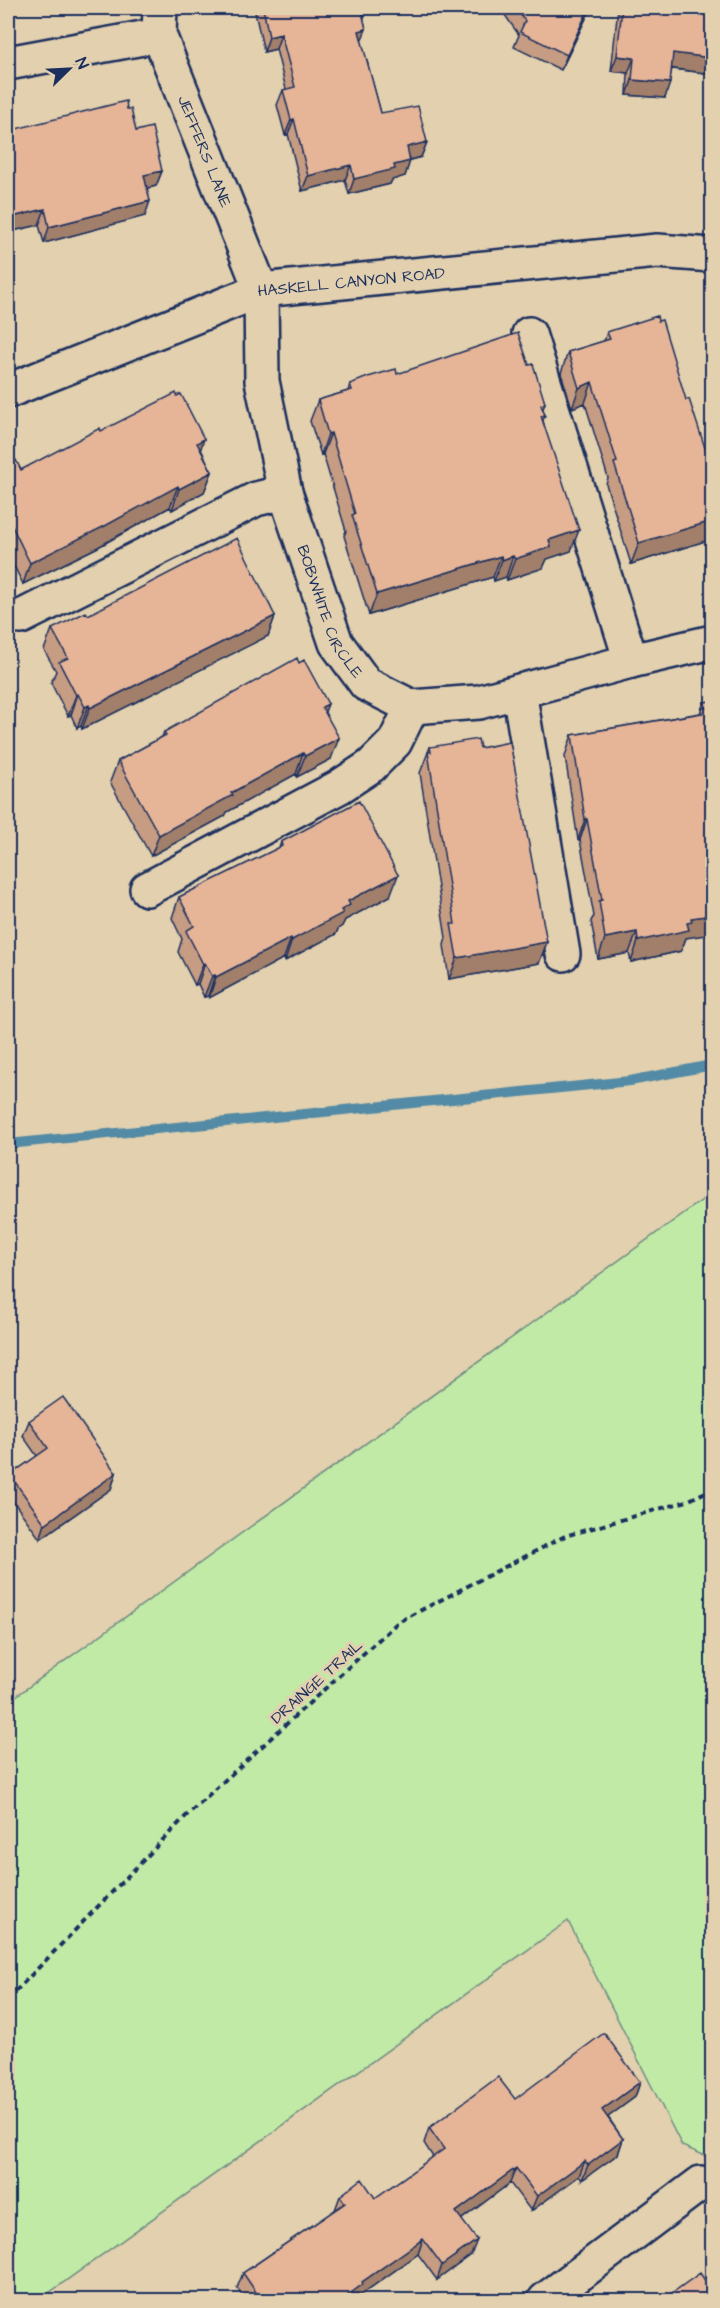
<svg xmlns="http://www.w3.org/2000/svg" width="720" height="2308" font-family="'Architects Daughter',sans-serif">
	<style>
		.green { fill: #c1eaa6; stroke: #6e8c82; stroke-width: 1.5 }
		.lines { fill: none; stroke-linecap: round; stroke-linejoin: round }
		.stream { stroke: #528aa5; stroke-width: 10 }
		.minor-casing { stroke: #1b2f5e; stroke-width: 38 }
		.major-casing { stroke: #1b2f5e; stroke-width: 38 }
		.path { stroke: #1b2f5e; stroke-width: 4; stroke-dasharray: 6 4.5; stroke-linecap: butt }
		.minor { stroke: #e2d0ae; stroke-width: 33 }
		.major { stroke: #e2d0ae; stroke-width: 33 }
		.wall { fill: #c69c83; stroke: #1b2f5e; stroke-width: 1.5 }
		.shaded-wall { fill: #a17f6a; stroke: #1b2f5e; stroke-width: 1.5 }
		.building { fill: #e6b598; stroke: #1b2f5e; stroke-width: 1.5 }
		.labels { text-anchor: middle; stroke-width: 6; stroke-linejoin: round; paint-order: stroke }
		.street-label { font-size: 16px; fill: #1b2f5e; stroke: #e2d0ae }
	</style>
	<rect width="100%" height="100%" fill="#e2d0ae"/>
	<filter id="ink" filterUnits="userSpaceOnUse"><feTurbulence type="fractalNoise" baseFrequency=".0167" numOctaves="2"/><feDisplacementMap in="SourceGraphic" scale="12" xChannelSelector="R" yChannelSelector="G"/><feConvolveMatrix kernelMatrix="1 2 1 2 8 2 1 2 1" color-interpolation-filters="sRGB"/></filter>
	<g filter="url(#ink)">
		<!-- green -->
		<path class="green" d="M 712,1193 L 712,2168 L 706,2156 L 682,2146 L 568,1921 L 39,2300 L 8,2300 L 8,1702 Z"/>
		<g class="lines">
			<!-- stream -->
			<path class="stream" d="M 8,1144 L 630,1081 L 712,1065"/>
			<!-- minor casing -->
			<g class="minor-casing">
				<g id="minor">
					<path id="s1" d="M 160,8 L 159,35 L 261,290 L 262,381 L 285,492 L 336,643 L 366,684 L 412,707 L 479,702 L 631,661 L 712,642"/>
					<path d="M 8,63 L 159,35"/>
					<path d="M 529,334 L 631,661"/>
					<path d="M 21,617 L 256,499 L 285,492"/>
					<path d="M 519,691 L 563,954"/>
					<path d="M 147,889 L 339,787 L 371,766 L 395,742 L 412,707"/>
					<path d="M 545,2300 L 701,2183"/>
				</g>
			</g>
			<!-- major casing -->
			<g class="major-casing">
				<g id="major">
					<path id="s2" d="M 8,391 L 261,290 L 657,251 L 712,255"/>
				</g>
			</g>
			<!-- path -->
			<path class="path" d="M 8,1999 L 190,1812 L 398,1622 L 565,1536 L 687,1501 L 712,1489"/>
			<!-- minor -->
			<use href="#minor" class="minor"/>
			<!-- major -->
			<use href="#major" class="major"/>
		</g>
		<!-- wall -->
		<path class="wall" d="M 254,8 L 367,8 L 363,18 L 366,29 L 361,40 L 381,113 L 427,142 L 421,157 L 410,160 L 405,176 L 392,180 L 390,184 L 349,194 L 345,180 L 302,191 L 288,134 L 285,135 L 277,105 L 283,90 L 286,89 L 276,49 L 264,52 Z
			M 500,8 L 591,8 L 561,70 L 514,47 L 519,35 Z
			M 618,8 L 712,8 L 712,74 L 672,69 L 665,98 L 627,95 L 628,73 L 611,71 Z
			M 127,109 L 136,131 L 162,171 L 156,186 L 147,188 L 145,216 L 44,243 L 39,225 L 8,232 L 8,131 Z
			M 607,332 L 686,400 L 707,454 L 712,453 L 712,539 L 631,564 L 606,484 L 608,478 L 585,403 L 572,408 L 561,373 L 568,352 L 604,341 Z
			M 529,365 L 545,403 L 543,409 L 545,415 L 543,420 L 571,551 L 547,559 L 543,568 L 507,580 L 506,577 L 494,581 L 493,577 L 369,615 L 344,536 L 346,531 L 323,454 L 321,455 L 310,421 L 318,400 L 348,391 L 350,384 L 397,374 Z
			M 101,431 L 201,449 L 212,472 L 204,492 L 172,510 L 170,507 L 98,547 L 23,584 L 8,554 L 8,464 L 21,470 Z
			M 88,615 L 275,616 L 268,636 L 82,729 L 81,726 L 77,728 L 71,715 L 68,716 L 51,683 L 56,671 L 44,650 L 52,629 Z
			M 712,701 L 686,938 L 681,951 L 631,962 L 629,953 L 598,959 L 591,921 L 594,916 L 580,840 L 578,840 L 565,756 L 572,735 L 700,713 L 704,702 Z
			M 325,712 L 331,759 L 297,777 L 296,774 L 227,812 L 225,816 L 151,856 L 110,782 L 118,761 L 162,737 L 164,732 Z
			M 430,747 L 480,748 L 547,942 L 539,963 L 449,979 L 444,945 L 446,938 L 420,773 Z
			M 281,842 L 390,896 L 345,920 L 342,926 L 338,929 L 336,934 L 285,961 L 284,958 L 209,998 L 208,996 L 204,997 L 198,984 L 195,985 L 178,952 L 182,939 L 172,918 L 179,897 L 279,848 Z
			M 29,1421 L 116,1473 L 111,1489 L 40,1539 L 8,1494 L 8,1483 L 10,1475 L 37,1456 L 23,1436 Z
			M 640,2082 L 635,2097 L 608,2117 L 623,2139 L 618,2154 L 582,2180 L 579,2176 L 531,2211 L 510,2183 L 462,2219 L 471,2255 L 437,2280 L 418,2254 L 359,2296 L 356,2301 L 246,2301 L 237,2288 L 243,2273 L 335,2210 L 340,2196 L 375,2198 L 433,2157 L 424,2143 L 429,2128 L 515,2099 Z"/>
		<!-- shaded-wall -->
		<path class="shaded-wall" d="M 359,8 L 367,8 L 364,18 L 355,20 Z
			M 589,8 L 591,8 L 561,70 L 567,55 Z
			M 366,29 L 360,44 L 359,31 Z
			M 281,34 L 276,49 L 264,52 L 269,37 Z
			M 673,53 L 712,58 L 712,74 L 668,68 Z
			M 617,56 L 634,58 L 628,73 L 611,71 Z
			M 632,80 L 670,83 L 665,98 L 627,95 Z
			M 294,119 L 288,134 L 285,135 L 291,120 Z
			M 427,142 L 421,157 L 402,162 L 407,147 Z
			M 410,161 L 405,176 L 392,180 L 390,184 L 349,194 L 354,179 L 394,165 Z
			M 351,165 L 345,180 L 302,191 L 308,176 Z
			M 162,171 L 156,186 L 139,190 L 144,175 Z
			M 150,201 L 145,216 L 44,243 L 49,227 Z
			M 45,209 L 39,225 L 8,232 L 8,218 Z
			M 592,382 L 585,403 L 572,408 L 579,388 Z
			M 331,433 L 323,454 L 321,455 L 328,434 Z
			M 204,439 L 197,460 L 197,443 Z
			M 212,472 L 204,492 L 172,510 L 179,489 Z
			M 178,486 L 170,507 L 98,547 L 23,584 L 30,563 Z
			M 712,521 L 712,539 L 631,564 L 639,543 Z
			M 579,530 L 571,551 L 547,559 L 543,568 L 507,580 L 515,559 L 549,540 Z
			M 501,556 L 493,577 L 369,615 L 377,594 Z
			M 513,556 L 506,577 L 494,581 L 502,560 Z
			M 275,616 L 268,636 L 82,729 L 90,708 Z
			M 78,694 L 71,715 L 68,716 L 76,695 Z
			M 328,704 L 320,725 L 322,707 Z
			M 89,705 L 81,726 L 77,728 L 85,707 Z
			M 339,738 L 331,759 L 297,777 L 305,756 Z
			M 303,753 L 296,774 L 227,812 L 225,816 L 151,856 L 159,835 L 231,793 Z
			M 585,819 L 587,819 L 580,840 L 578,840 Z
			M 398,875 L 390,896 L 345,920 L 342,926 L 338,929 L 336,934 L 285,961 L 292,940 L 341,910 L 348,901 Z
			M 712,915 L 712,934 L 686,938 L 681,951 L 631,962 L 638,941 L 687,923 L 691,918 Z
			M 637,932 L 629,953 L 598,959 L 605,938 Z
			M 291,938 L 284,958 L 209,998 L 216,977 Z
			M 547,942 L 539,963 L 449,979 L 457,958 Z
			M 205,963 L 198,984 L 195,985 L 203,964 Z
			M 215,975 L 208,996 L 204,997 L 212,976 Z
			M 116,1473 L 111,1489 L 40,1539 L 45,1524 Z
			M 640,2082 L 635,2097 L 597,2125 L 602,2110 Z
			M 623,2139 L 618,2154 L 582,2180 L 588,2165 Z
			M 585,2161 L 579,2176 L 531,2211 L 537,2196 Z
			M 516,2168 L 510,2183 L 451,2227 L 456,2212 Z
			M 423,2239 L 418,2254 L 359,2296 L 358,2300 L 356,2301 L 340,2301 L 362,2282 Z
			M 477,2240 L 471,2255 L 437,2280 L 442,2265 Z"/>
		<!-- building -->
		<path class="building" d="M 263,8 L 361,8 L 366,29 L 359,31 L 381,113 L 418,106 L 427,142 L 407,147 L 410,161 L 394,165 L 395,169 L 354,179 L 351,165 L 308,176 L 294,119 L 291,120 L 283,90 L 295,87 L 281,34 L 269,37 Z
			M 516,8 L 589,8 L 567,55 L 520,32 L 525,21 Z
			M 622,8 L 712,8 L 712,58 L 673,53 L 670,83 L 632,80 L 634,58 L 617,56 Z
			M 126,101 L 127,109 L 131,109 L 136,131 L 152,127 L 162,171 L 144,175 L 150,201 L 49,227 L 45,209 L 8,218 L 8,131 Z
			M 657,316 L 658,321 L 662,320 L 686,400 L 689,399 L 707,454 L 712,453 L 712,521 L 639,543 L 614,463 L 617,462 L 592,382 L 579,388 L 568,352 L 610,339 L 607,332 Z
			M 518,333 L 529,365 L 533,364 L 545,403 L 541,405 L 545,415 L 541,416 L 579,530 L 549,540 L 551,547 L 515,559 L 513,556 L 502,560 L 501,556 L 377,594 L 352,515 L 355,514 L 331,433 L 328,434 L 318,400 L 352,390 L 350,384 L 368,377 L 396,369 L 397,374 Z
			M 176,393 L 177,396 L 181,394 L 204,439 L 197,443 L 212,472 L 179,489 L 178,486 L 105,526 L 30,563 L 8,518 L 8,464 L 16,460 L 21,470 L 100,428 L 101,431 Z
			M 237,538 L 275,616 L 124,691 L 90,708 L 89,705 L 85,707 L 78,694 L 76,695 L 59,662 L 68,658 L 52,629 L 86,612 L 88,615 Z
			M 297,658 L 299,663 L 304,660 L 328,704 L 322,707 L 339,738 L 305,756 L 303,753 L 231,793 L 233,795 L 159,835 L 118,761 L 166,735 L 164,732 Z
			M 712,701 L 712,915 L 691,918 L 692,922 L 687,923 L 689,930 L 638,941 L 637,932 L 605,938 L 599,901 L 602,900 L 587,819 L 585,819 L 572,735 L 703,713 L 702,708 L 705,708 L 704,702 Z
			M 478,739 L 480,748 L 510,742 L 547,942 L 457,958 L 451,924 L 455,924 L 428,752 L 431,752 L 430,747 Z
			M 359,801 L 398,875 L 348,901 L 350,905 L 341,910 L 343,913 L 292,940 L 291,938 L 216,977 L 215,975 L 212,976 L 205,963 L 203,964 L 186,931 L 194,926 L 179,897 L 282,846 L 281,842 Z
			M 63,1397 L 116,1473 L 45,1524 L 10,1475 L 48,1448 L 29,1421 Z
			M 604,2033 L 640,2082 L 602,2110 L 623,2139 L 588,2165 L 585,2161 L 537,2196 L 516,2168 L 456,2212 L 477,2240 L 442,2265 L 423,2239 L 362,2282 L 363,2284 L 340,2301 L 254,2301 L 253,2298 L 258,2295 L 243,2273 L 345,2203 L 340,2196 L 362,2179 L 375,2198 L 444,2149 L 429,2128 L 498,2077 L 515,2099 Z
			M 700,2273 L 712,2291 L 712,2301 L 667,2301 L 665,2298 Z"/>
	</g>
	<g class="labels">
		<!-- street labels -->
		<g class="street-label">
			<text dy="6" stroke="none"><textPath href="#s1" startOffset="152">JEFFERS LANE</textPath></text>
			<text dy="6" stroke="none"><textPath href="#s2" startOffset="363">HASKELL CANYON ROAD</textPath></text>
			<text dy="6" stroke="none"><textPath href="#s1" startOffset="634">BOBWHITE CIRCLE</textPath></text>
			<text transform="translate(316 1681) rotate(-42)" y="6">DRAINGE TRAIL</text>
		</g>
	</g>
	<!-- margin -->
	<rect width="720" height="2308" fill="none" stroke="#e2d0ae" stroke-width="30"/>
	<rect x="15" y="15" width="690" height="2278" fill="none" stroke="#1b2f5e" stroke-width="2" filter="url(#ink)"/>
	<!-- north arrow -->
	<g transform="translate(69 69) rotate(66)" stroke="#e2d0ae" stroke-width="4.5" paint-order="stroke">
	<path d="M0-4.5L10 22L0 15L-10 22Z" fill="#1b2f5e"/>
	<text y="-9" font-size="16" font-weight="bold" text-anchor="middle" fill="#1b2f5e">N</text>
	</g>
</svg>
